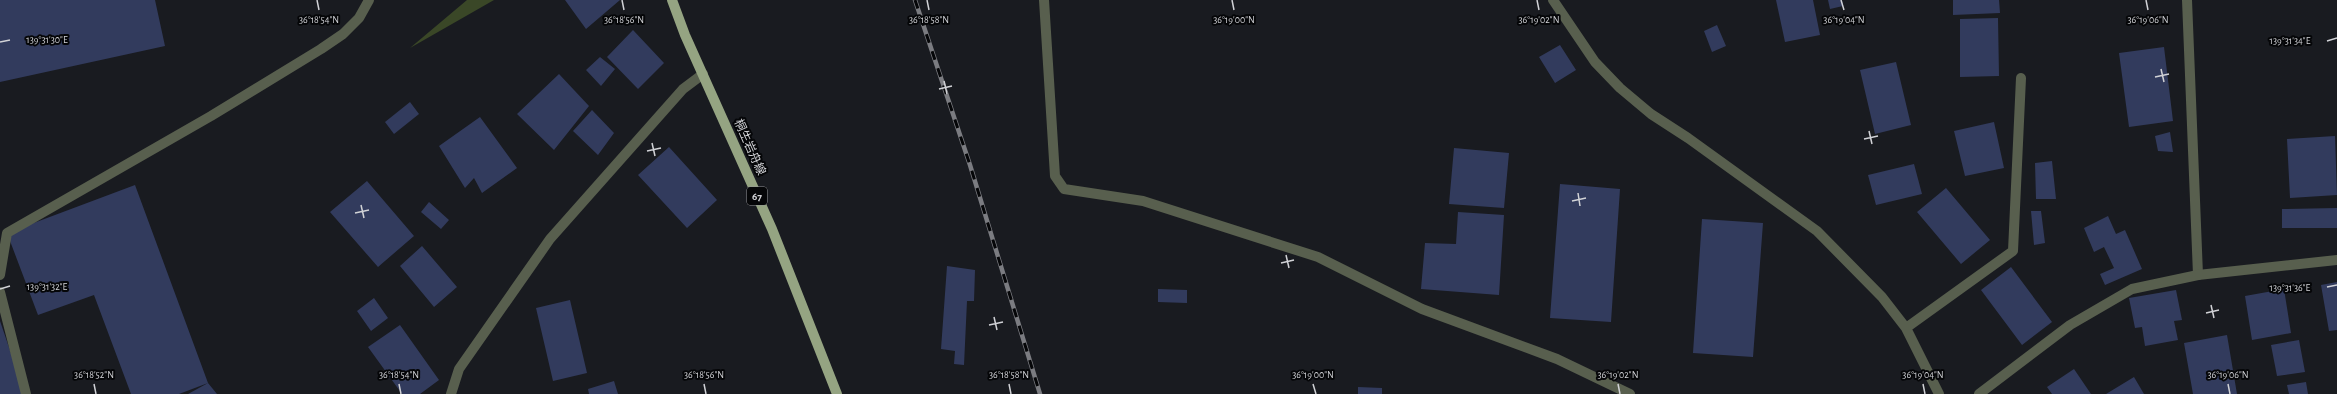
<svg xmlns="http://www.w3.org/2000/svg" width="2337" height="394" font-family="'Alegreya Sans','Noto Sans JP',sans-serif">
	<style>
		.green { fill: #3a4727 }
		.building { fill: #323b5d }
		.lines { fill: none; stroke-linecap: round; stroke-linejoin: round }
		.lane { stroke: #585f4e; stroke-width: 10 }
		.street { stroke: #585f4e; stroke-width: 10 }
		.primary { stroke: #95a482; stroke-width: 10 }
		.rail-casing { stroke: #7b7c81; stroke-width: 4.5 }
		.rail { stroke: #050608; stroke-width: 3; stroke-dasharray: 9; stroke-linecap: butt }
		.ticks { fill: none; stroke: #d1d2d6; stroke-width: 1.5 }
		.labels { text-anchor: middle; stroke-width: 4; stroke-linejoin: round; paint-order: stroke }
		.shield { fill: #050608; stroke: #949598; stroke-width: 1 }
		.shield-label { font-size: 11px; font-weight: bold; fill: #d1d2d6 }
		.street-label { font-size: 12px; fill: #d1d2d6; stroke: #050608 }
		.ticks-label { font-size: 10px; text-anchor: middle; fill: #d1d2d6; stroke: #050608; stroke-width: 4; stroke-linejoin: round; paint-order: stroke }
	</style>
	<rect width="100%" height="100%" fill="#191b20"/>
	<!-- green -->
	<path class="green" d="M 467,0 L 494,0 L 410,48 Z"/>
	<!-- building -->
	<path class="building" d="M 0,0 L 155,0 L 165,46 L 0,82 Z
		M 565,0 L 620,0 L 586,29 Z
		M 1776,0 L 1813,0 L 1820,35 L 1785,42 Z
		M 1828,0 L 1842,0 L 1843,6 L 1830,9 Z
		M 1953,0 L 1999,0 L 2000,13 L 1953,15 Z
		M 1998,18 L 1999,76 L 1960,77 L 1960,19 Z
		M 1717,25 L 1726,46 L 1712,52 L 1704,31 Z
		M 633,30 L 664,63 L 638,89 L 607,57 Z
		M 1560,45 L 1576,70 L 1555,83 L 1539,57 Z
		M 2164,47 L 2173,121 L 2129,127 L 2119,53 Z
		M 600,57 L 615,69 L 601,86 L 586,70 Z
		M 1896,62 L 1911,125 L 1875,134 L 1860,70 Z
		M 559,74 L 589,106 L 554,150 L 517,114 Z
		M 410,102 L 419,114 L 394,134 L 385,122 Z
		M 592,110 L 614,133 L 598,155 L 573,131 Z
		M 480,117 L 517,168 L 482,193 L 474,178 L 465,188 L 439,146 Z
		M 1994,122 L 2004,168 L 1965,176 L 1954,131 Z
		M 2170,132 L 2173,152 L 2158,151 L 2155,136 Z
		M 2335,136 L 2337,195 L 2290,198 L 2287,139 Z
		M 669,147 L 717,200 L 687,228 L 638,175 Z
		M 1454,148 L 1509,153 L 1504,208 L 1449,204 Z
		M 2052,161 L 2056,199 L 2036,199 L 2035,163 Z
		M 1914,164 L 1922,194 L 1876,205 L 1868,175 Z
		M 367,181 L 414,236 L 378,267 L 330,212 Z
		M 1560,184 L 1620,189 L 1611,322 L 1550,318 Z
		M 135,185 L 208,383 L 217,394 L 188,394 L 208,383 L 179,394 L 131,394 L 94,295 L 38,315 L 7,233 Z
		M 1946,188 L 1990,240 L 1961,264 L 1917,212 Z
		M 429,202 L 449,220 L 441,229 L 421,212 Z
		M 2337,208 L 2337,228 L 2282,228 L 2282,209 Z
		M 2031,211 L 2041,211 L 2045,243 L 2034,245 Z
		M 1458,212 L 1504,215 L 1499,295 L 1421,289 L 1425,243 L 1456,244 Z
		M 2108,216 L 2116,234 L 2125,230 L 2142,269 L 2105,285 L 2100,274 L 2114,268 L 2104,247 L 2094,252 L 2084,228 Z
		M 1702,219 L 1763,223 L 1753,357 L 1693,353 Z
		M 422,246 L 457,287 L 434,307 L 400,266 Z
		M 947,266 L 975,270 L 974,301 L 967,301 L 964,365 L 954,364 L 955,351 L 941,349 Z
		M 2011,267 L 2052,322 L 2022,345 L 1981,290 Z
		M 2337,282 L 2337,330 L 2329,331 L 2321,285 Z
		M 1158,289 L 1187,290 L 1187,303 L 1158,302 Z
		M 2284,289 L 2291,333 L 2252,340 L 2245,296 Z
		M 2176,290 L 2182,320 L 2174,321 L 2178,340 L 2145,346 L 2142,327 L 2135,328 L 2129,298 Z
		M 374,298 L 388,318 L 371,331 L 357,311 Z
		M 570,300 L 587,373 L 553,381 L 536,308 Z
		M 0,321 L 25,394 L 0,394 Z
		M 400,325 L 439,380 L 420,394 L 402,394 L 368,347 Z
		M 2227,335 L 2237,394 L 2193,394 L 2184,343 Z
		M 2299,340 L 2305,372 L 2277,376 L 2271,345 Z
		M 2074,369 L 2091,394 L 2052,394 L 2047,387 Z
		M 2134,377 L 2144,394 L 2106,394 Z
		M 614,381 L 618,394 L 589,394 L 588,389 Z
		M 2306,382 L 2308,394 L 2289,394 L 2287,385 Z
		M 1358,387 L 1382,388 L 1382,394 L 1358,394 Z"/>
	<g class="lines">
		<!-- lane -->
		<path class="lane" d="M 1044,0 L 1055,176 L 1064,189 L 1143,201 L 1318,257 L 1422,309 L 1557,359 L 1630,394
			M 2187,0 L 2198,275
			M 0,275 L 7,233 L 211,116 L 321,49 L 343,34 L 359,18 L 369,0
			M 0,292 L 26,394"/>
		<!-- street -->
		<path class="street" d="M 1553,0 L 1595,62 L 1620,88 L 1651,114 L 1688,138 L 1817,231 L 1882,297 L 1906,328 L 1939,394
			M 1906,328 L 2013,251 L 2021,78
			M 451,394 L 459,369 L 550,239 L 683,89 L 703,74
			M 1979,394 L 2070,325 L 2132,289 L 2198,275 L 2337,260"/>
		<!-- primary -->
		<path class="primary" d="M 672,0 L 685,35 L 772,229 L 837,394"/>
		<!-- rail casing -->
		<g class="rail-casing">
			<path id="rail" d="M 915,0 L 970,165 L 1040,394"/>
		</g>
		<!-- rail -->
		<use href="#rail" class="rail"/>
	</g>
	<!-- ticks -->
	<path class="ticks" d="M 317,0 L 319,10M 622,0 L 624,10M 927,0 L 929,10M 1232,0 L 1234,10M 1537,0 L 1539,10M 1841,0 L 1844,10M 2146,0 L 2148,10M 2327,41 L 2337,38M 0,42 L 10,40M 2161,69 L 2164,82M 2155,77 L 2169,74M 944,81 L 947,94M 939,89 L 952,86M 1869,131 L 1872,144M 1864,139 L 1878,136M 652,143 L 655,156M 647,151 L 661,148M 1578,193 L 1580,206M 1572,201 L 1586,198M 361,205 L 364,218M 355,213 L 369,210M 1286,255 L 1289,268M 1281,263 L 1294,260M 2327,287 L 2337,285M 0,289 L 10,286M 2211,305 L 2214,318M 2206,313 L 2219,310M 994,317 L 997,330M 989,325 L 1003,322M 94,384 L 96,394M 399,384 L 401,394M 704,384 L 706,394M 1009,384 L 1011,394M 1313,384 L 1316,394M 1618,384 L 1620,394M 1923,384 L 1925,394M 2228,384 L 2230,394"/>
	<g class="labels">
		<!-- shield labels -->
		<rect class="shield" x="747" y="187" width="20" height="18" rx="3"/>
		<g class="shield-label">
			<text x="757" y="200">67</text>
		</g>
		<!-- street labels -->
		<g class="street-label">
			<text transform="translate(750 147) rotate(66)" y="4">桐生岩舟線</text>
		</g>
	</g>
	<g class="ticks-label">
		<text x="319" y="23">36°18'54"N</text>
		<text x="624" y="23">36°18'56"N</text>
		<text x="929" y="23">36°18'58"N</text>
		<text x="1234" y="23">36°19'00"N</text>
		<text x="1539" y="23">36°19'02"N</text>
		<text x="1844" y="23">36°19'04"N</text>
		<text x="2148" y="23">36°19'06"N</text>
		<text x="47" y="43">139°31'30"E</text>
		<text x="2290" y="44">139°31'34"E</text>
		<text x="47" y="290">139°31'32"E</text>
		<text x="2290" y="291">139°31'36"E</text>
		<text x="1618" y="378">36°19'02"N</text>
		<text x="94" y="378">36°18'52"N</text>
		<text x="399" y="378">36°18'54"N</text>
		<text x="704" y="378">36°18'56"N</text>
		<text x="1009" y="378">36°18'58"N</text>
		<text x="1313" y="378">36°19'00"N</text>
		<text x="1923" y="378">36°19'04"N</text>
		<text x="2228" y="378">36°19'06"N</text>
	</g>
</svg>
